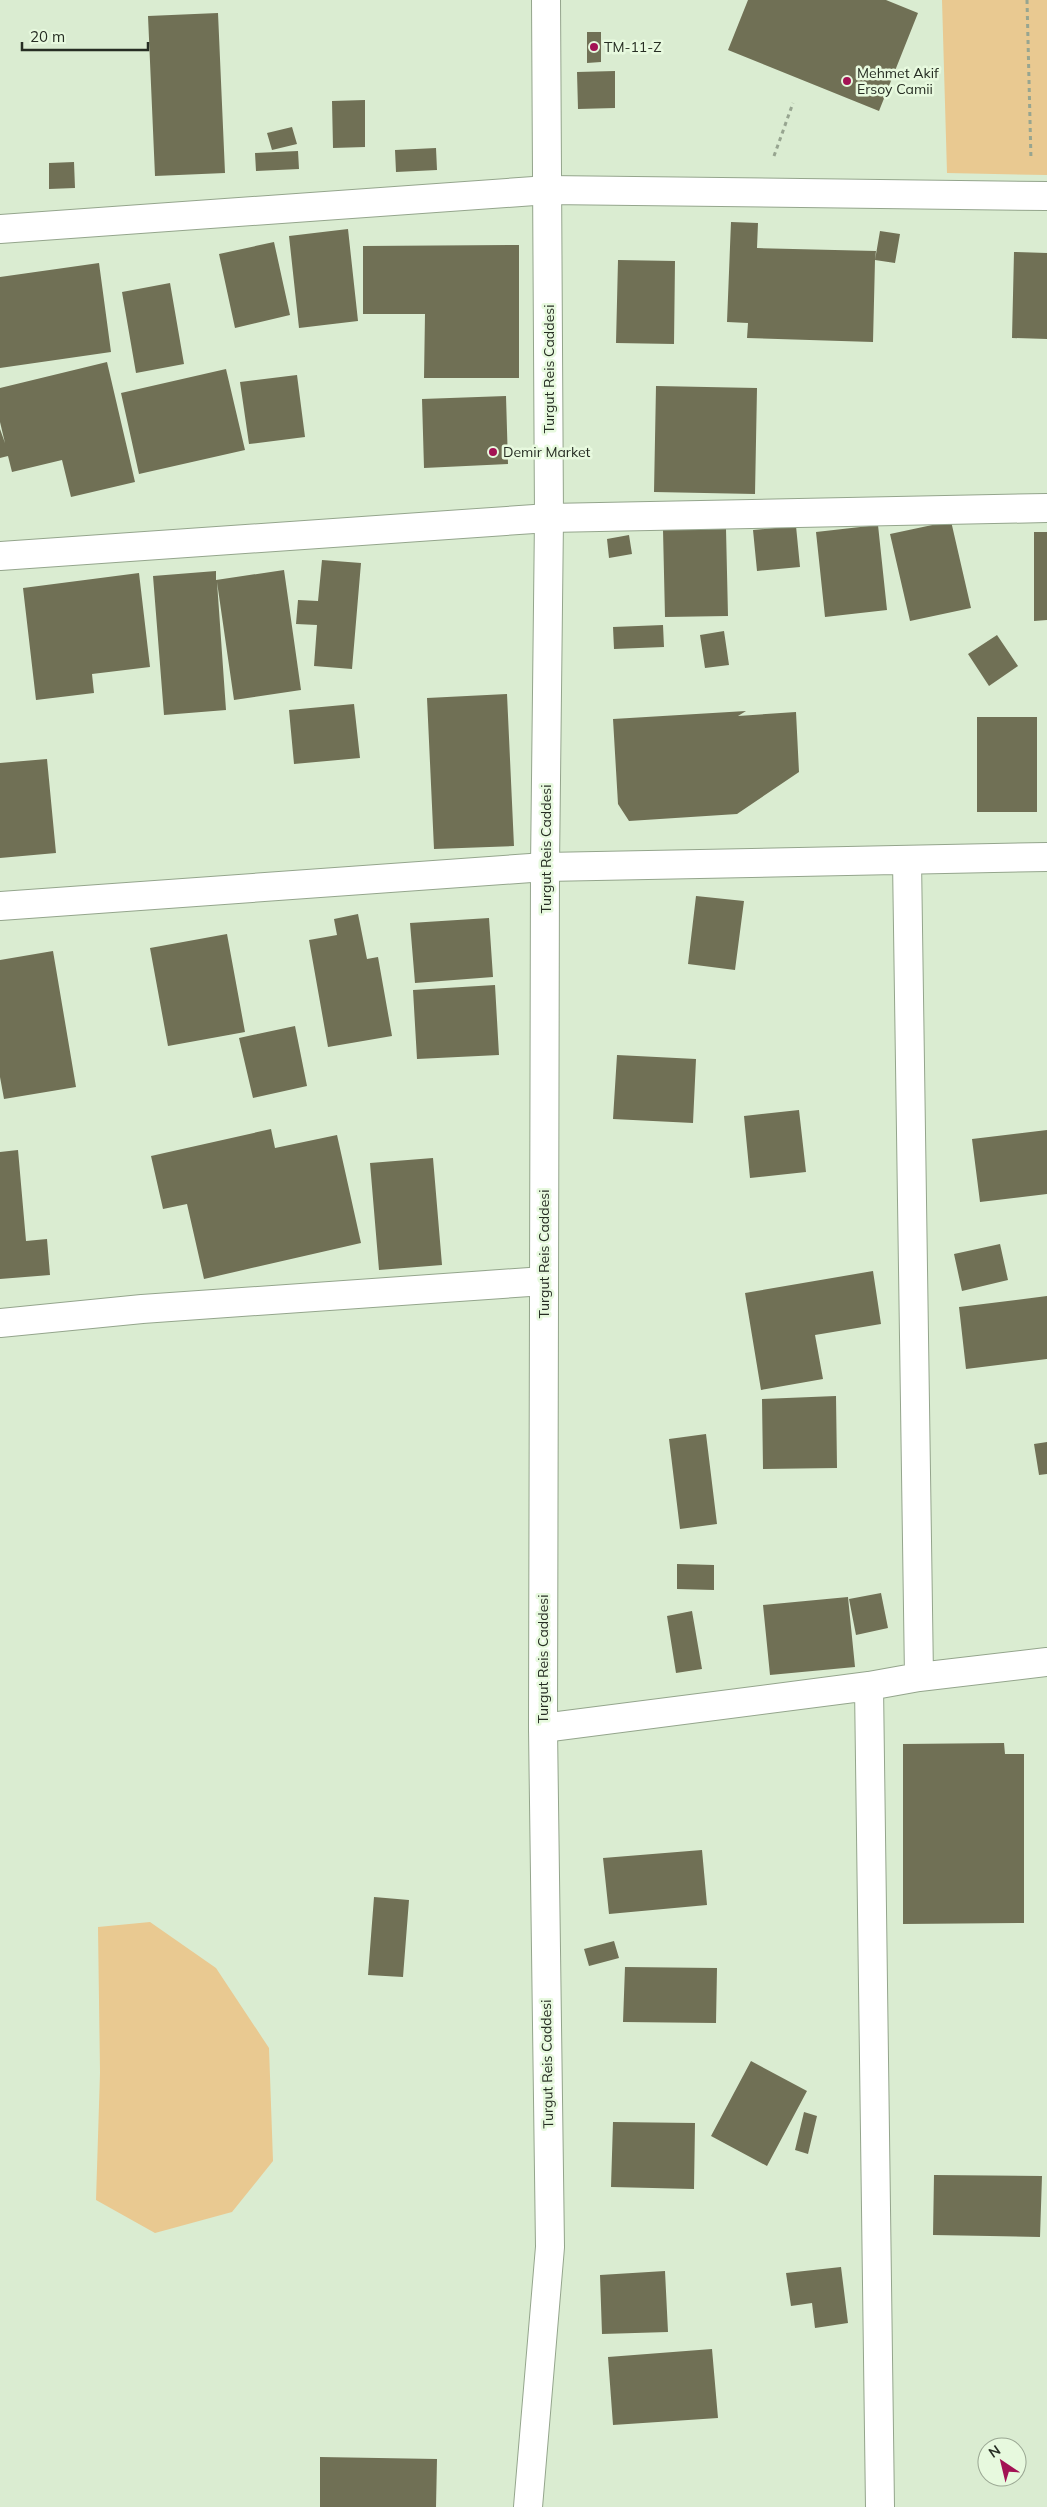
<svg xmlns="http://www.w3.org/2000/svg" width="1047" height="2507" font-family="Mulish,sans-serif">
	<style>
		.green { fill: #e9c991 }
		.building { fill: #707055 }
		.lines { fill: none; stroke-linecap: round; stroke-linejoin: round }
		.minor-casing { stroke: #94a58c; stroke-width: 30 }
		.tertiary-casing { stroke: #94a58c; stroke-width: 30 }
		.path { stroke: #97a590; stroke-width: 3; stroke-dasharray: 4 4; stroke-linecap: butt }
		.minor { stroke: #fff; stroke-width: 28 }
		.tertiary { stroke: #fff; stroke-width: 28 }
		.poi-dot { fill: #a31254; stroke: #e7f9de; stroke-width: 2 }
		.labels { text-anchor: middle; stroke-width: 5; stroke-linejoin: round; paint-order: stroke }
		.poi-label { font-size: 14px; fill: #262d23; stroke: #e7f9de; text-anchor: start }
		.street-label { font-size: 14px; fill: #262d23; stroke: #e7f9de }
	</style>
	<rect width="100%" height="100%" fill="#daecd1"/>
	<!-- green -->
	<path class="green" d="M 942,0 L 1047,0 L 1047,175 L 947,173 Z
		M 150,1922 L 216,1968 L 269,2048 L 273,2161 L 232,2212 L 155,2233 L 96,2200 L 100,2073 L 98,1927 Z"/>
	<!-- building -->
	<path class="building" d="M 748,0 L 886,0 L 918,13 L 879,111 L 728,50 Z
		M 218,13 L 225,173 L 155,176 L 148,16 Z
		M 587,32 L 601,32 L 601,62 L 587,63 Z
		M 615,71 L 615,108 L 578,109 L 577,72 Z
		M 365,100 L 365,147 L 333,148 L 332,101 Z
		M 292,127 L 297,144 L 272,150 L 267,133 Z
		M 436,148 L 437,170 L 396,172 L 395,150 Z
		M 298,151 L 299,169 L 256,171 L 255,153 Z
		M 74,162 L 75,188 L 49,189 L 49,163 Z
		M 731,222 L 758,223 L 757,248 L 876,251 L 875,260 L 880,231 L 900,234 L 895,263 L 875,260 L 873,342 L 747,338 L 748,323 L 727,322 Z
		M 348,229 L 358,321 L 299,328 L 289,236 Z
		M 274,242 L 290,315 L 235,328 L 219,254 Z
		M 519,245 L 519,378 L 424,378 L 425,314 L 363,314 L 363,246 Z
		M 1014,252 L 1047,253 L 1047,339 L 1012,338 Z
		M 618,260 L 675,261 L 674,344 L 616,343 Z
		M 99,263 L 111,352 L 0,368 L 0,277 Z
		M 170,283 L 184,364 L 136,373 L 122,292 Z
		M 107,362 L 135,482 L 71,497 L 62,460 L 12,472 L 8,456 L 0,458 L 0,429 L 5,443 L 0,422 L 0,388 Z
		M 226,369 L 245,450 L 139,474 L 121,393 Z
		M 297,375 L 305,437 L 249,444 L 240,382 Z
		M 656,386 L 757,388 L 755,494 L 654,492 Z
		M 506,396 L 508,464 L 424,468 L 422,399 Z
		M 951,521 L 971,608 L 910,621 L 890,534 Z
		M 878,525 L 887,610 L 825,617 L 816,532 Z
		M 796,526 L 800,567 L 757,571 L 753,530 Z
		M 726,529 L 728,616 L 665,617 L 663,530 Z
		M 1034,532 L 1047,532 L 1047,620 L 1034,621 Z
		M 629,535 L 632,554 L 609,558 L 607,539 Z
		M 322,560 L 361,563 L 352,669 L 314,666 L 317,625 L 296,624 L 298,600 L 318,601 Z
		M 284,570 L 301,690 L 234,700 L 217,582 L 226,710 L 164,715 L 153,576 L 216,571 L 216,580 Z
		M 139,573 L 150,667 L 92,674 L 94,693 L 36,700 L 23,588 Z
		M 663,625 L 664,647 L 614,649 L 613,627 Z
		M 724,631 L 729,665 L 705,668 L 700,635 Z
		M 997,635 L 1018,666 L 989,686 L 968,654 Z
		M 507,694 L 514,846 L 434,849 L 427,698 Z
		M 354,704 L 360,758 L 294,764 L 289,710 Z
		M 746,711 L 738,716 L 796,712 L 799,772 L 737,814 L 629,821 L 618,804 L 613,719 Z
		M 977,717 L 1037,717 L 1037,812 L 977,812 Z
		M 47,759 L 56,853 L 0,858 L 0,763 Z
		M 696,896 L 744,901 L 735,970 L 688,964 Z
		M 358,914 L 367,959 L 378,957 L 392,1036 L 328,1047 L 309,940 L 337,935 L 334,919 Z
		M 489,918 L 493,977 L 415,983 L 410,923 Z
		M 227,934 L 245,1032 L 168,1046 L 150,948 Z
		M 53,951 L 76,1087 L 4,1099 L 0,1077 L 0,960 Z
		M 495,985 L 499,1055 L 417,1059 L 413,990 Z
		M 295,1026 L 307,1086 L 253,1098 L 239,1038 Z
		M 617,1055 L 696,1059 L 693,1123 L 613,1119 Z
		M 799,1110 L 806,1172 L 750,1178 L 744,1116 Z
		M 271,1129 L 275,1148 L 337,1135 L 361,1243 L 204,1279 L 187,1204 L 163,1209 L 151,1156 Z
		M 1047,1130 L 1047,1194 L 980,1202 L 972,1139 Z
		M 18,1150 L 26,1241 L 47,1239 L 50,1275 L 0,1279 L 0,1152 Z
		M 433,1158 L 442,1265 L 379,1270 L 370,1163 Z
		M 1000,1244 L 1008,1280 L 962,1291 L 954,1254 Z
		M 873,1271 L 881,1324 L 815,1335 L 823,1379 L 761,1390 L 745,1293 Z
		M 1047,1296 L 1047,1359 L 966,1369 L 959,1307 Z
		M 836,1396 L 837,1468 L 763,1469 L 762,1399 Z
		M 706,1434 L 717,1524 L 680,1529 L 669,1439 Z
		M 1047,1442 L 1047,1474 L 1039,1475 L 1034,1444 Z
		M 677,1564 L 714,1565 L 714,1590 L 677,1589 Z
		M 881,1593 L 888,1628 L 856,1635 L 849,1599 Z
		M 848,1597 L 855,1667 L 770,1675 L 763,1605 Z
		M 692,1611 L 702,1669 L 676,1673 L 667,1616 Z
		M 1004,1743 L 1005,1754 L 1024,1754 L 1024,1923 L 903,1924 L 903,1744 Z
		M 702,1850 L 707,1905 L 609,1914 L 603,1858 Z
		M 374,1897 L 409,1900 L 403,1977 L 368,1975 Z
		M 614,1941 L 619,1958 L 589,1966 L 584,1949 Z
		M 625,1967 L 717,1968 L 716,2023 L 623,2022 Z
		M 751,2061 L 807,2091 L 767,2166 L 711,2136 Z
		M 804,2112 L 817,2116 L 808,2154 L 795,2150 Z
		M 613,2122 L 695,2123 L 694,2189 L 611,2187 Z
		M 934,2175 L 1042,2176 L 1040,2237 L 933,2235 Z
		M 841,2267 L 848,2323 L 815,2328 L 812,2303 L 791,2306 L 786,2273 Z
		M 665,2271 L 668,2332 L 602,2334 L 600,2275 Z
		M 712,2349 L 718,2418 L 613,2425 L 608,2357 Z
		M 320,2457 L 437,2459 L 436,2507 L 320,2507 Z"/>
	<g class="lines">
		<!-- minor casing -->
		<g class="minor-casing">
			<path id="minor" d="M 0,229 L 548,190 L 1047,196
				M 0,556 L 549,518 L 1047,508
				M 907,860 L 919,1677
				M 0,906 L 545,867 L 1047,857
				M 0,1323 L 142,1309 L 544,1281
				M 869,1686 L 880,2507
				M 543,1728 L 869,1686 L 919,1677 L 1047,1662"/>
		</g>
		<!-- tertiary casing -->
		<g class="tertiary-casing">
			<path id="tertiary" d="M 528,2507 L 550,2247 L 543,1728 L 545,867 L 549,518 L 546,0"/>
		</g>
		<!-- path -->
		<path class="path" d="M 1027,0 L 1031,160
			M 774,156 L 793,103"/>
		<!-- minor -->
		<use href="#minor" class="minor"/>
		<!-- tertiary -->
		<use href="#tertiary" class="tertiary"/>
	</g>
	<!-- markers -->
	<g class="poi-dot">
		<circle cx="594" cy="47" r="5"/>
		<circle cx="847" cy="81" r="5"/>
		<circle cx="493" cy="452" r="5"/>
	</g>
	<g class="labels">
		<!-- poi labels -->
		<g class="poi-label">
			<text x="604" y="52">TM-11-Z</text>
			<text x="857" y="78">Mehmet Akif<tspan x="857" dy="16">Ersoy Camii</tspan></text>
			<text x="503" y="457">Demir Market</text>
		</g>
		<!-- street labels -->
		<g class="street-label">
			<text transform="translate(549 369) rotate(-90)" y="5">Turgut Reis Caddesi</text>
			<text transform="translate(546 849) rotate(-90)" y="5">Turgut Reis Caddesi</text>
			<text transform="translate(544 1254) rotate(-90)" y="5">Turgut Reis Caddesi</text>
			<text transform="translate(543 1659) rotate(-90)" y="5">Turgut Reis Caddesi</text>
			<text transform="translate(547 2064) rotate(-91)" y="5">Turgut Reis Caddesi</text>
		</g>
	</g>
	<!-- north arrow -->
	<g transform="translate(1002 2462) rotate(325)"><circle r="24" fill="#e7f9de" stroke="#9aa793"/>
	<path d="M0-4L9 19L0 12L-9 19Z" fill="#a31254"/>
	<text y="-8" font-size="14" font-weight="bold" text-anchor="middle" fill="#262d23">N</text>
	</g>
	<!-- scale -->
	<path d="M22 42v8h126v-8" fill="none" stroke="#262d23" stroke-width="2.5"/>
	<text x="30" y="42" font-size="15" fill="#262d23" stroke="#e7f9de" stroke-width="4" paint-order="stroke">20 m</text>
</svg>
